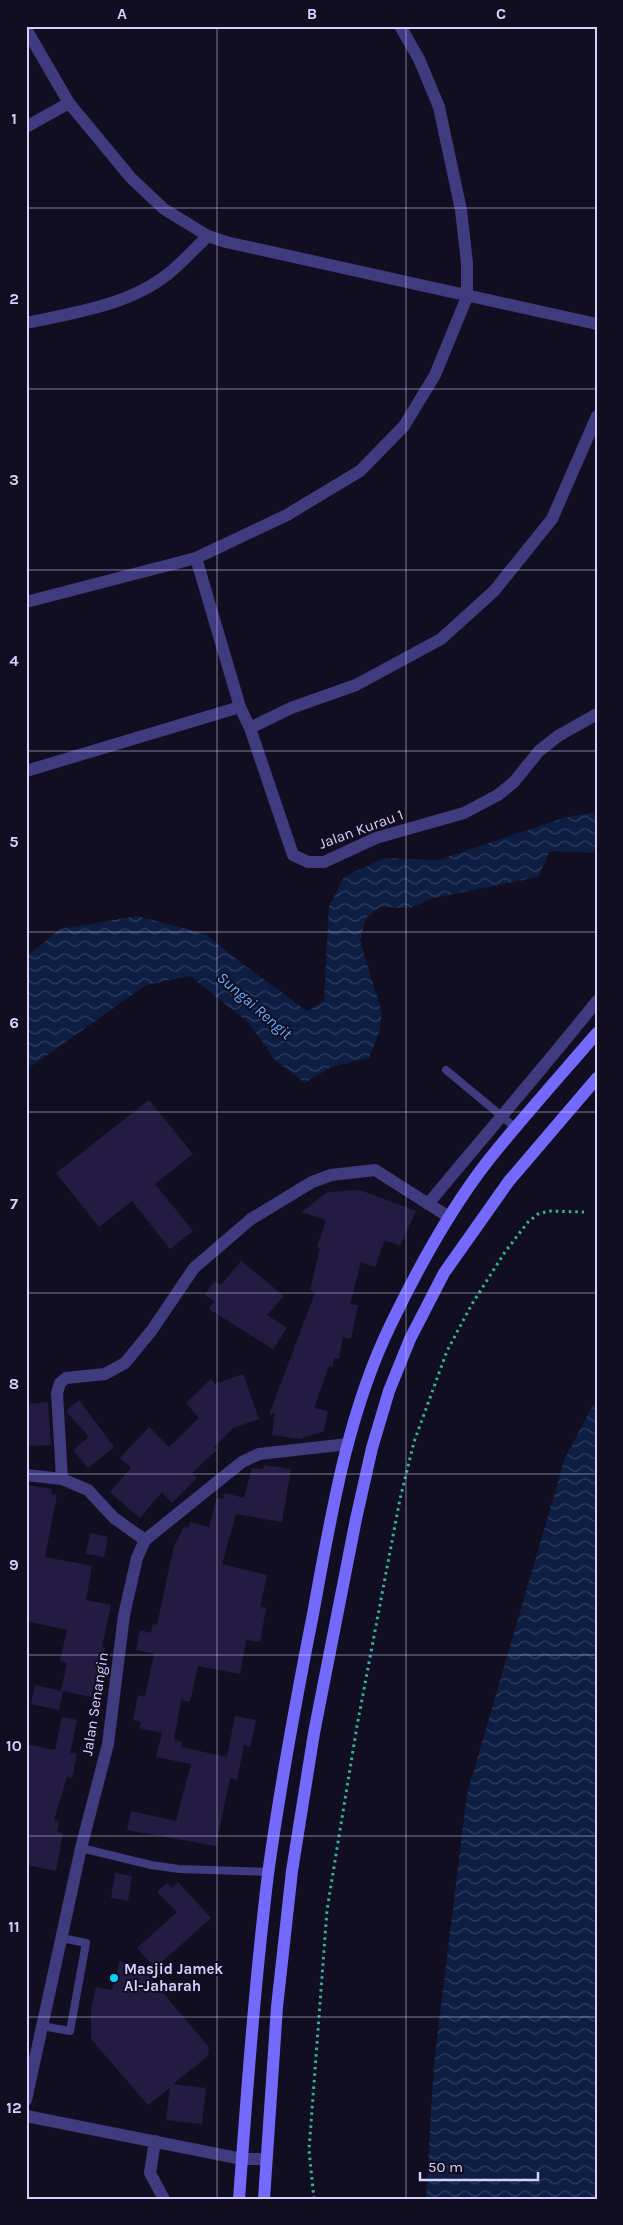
<svg xmlns="http://www.w3.org/2000/svg" width="623" height="2225" font-family="Karla,sans-serif">
	<style>
		.water { fill: url(#water-waves) }
		.building { fill: #241b42 }
		.lines { fill: none; stroke-linecap: round; stroke-linejoin: round }
		.path { stroke: #32b0ad; stroke-width: 3; stroke-dasharray: 2.5 4; stroke-linecap: butt }
		.service { stroke: #403a7f; stroke-width: 8 }
		.minor { stroke: #403a7f; stroke-width: 12 }
		.secondary { stroke: #736afb; stroke-width: 12 }
		.grid { fill: none; stroke: #d7d0fe; stroke-width: 1; stroke-opacity: 0.55 }
		.poi-dot { fill: #07d2f3; stroke: #120e22; stroke-width: 2 }
		.labels { text-anchor: middle; stroke-width: 4; stroke-linejoin: round; paint-order: stroke }
		.street-label { font-size: 15px; fill: #d7d0fe; stroke: #120e22 }
		.poi-label { font-size: 15px; font-weight: bold; fill: #d7d0fe; stroke: #120e22; text-anchor: start }
		.water-label { font-size: 16px; font-style: italic; fill: #61aefa; stroke: #120e22 }
		.neatline { fill: none; stroke: #d7d0fe; stroke-width: 2 }
		.grid-label { font-size: 16px; text-anchor: middle; font-weight: bold; fill: #d7d0fe }
	</style>
	<defs>
		<pattern id="water-waves" width="16" height="10" patternUnits="userSpaceOnUse" patternTransform="scale(1.25)"><rect width="16" height="10" fill="#0d1e42"/><path d="M0 5q4-4 8 0t8 0" fill="none" stroke="#303e5e"/></pattern>
	</defs>
	<rect width="100%" height="100%" fill="#120e22"/>
	<!-- water -->
	<path class="water" d="M 597,812 L 597,853 L 550,851 L 538,877 L 434,898 L 410,908 L 380,907 L 366,918 L 360,941 L 382,1013 L 379,1032 L 369,1058 L 331,1067 L 305,1083 L 275,1060 L 249,1023 L 190,976 L 146,985 L 26,1070 L 26,957 L 60,929 L 137,916 L 205,934 L 240,962 L 307,1011 L 324,1001 L 329,906 L 344,877 L 384,858 L 438,860 L 567,817 Z
		M 597,1398 L 597,2199 L 426,2199 L 434,2064 L 467,1794 L 565,1458 Z"/>
	<!-- building -->
	<path class="building" d="M 149,1100 L 193,1154 L 155,1184 L 193,1231 L 170,1249 L 132,1201 L 99,1227 L 56,1173 Z
		M 360,1190 L 416,1211 L 400,1246 L 385,1240 L 375,1267 L 361,1262 L 350,1304 L 358,1305 L 351,1339 L 343,1337 L 339,1359 L 334,1358 L 333,1367 L 329,1366 L 314,1408 L 328,1411 L 324,1431 L 300,1439 L 272,1435 L 275,1413 L 269,1415 L 315,1293 L 310,1290 L 320,1248 L 317,1247 L 326,1220 L 301,1212 L 328,1192 Z
		M 241,1261 L 284,1296 L 267,1315 L 287,1328 L 273,1349 L 209,1309 L 214,1301 L 205,1295 L 214,1281 L 221,1285 Z
		M 243,1374 L 259,1419 L 233,1428 L 214,1447 L 217,1450 L 192,1473 L 197,1478 L 172,1503 L 162,1492 L 140,1518 L 110,1492 L 131,1468 L 120,1458 L 149,1427 L 169,1447 L 199,1418 L 186,1403 L 211,1379 L 215,1384 Z
		M 79,1400 L 114,1447 L 88,1468 L 73,1450 L 89,1437 L 66,1411 Z
		M 48,1402 L 51,1445 L 26,1446 L 26,1404 Z
		M 264,1465 L 291,1469 L 282,1522 L 236,1514 L 222,1564 L 267,1575 L 260,1607 L 266,1608 L 260,1642 L 246,1640 L 240,1674 L 198,1666 L 190,1702 L 181,1700 L 174,1740 L 182,1742 L 181,1747 L 227,1757 L 235,1716 L 256,1720 L 250,1747 L 244,1745 L 237,1780 L 230,1778 L 216,1846 L 127,1830 L 131,1811 L 176,1821 L 191,1764 L 156,1757 L 162,1733 L 139,1728 L 141,1722 L 133,1720 L 138,1695 L 145,1697 L 154,1654 L 136,1650 L 140,1630 L 151,1633 L 153,1624 L 157,1625 L 174,1546 L 184,1527 L 188,1528 L 190,1522 L 209,1527 L 217,1498 L 223,1499 L 225,1493 L 244,1498 L 252,1468 L 263,1469 Z
		M 26,1485 L 52,1489 L 51,1494 L 57,1495 L 45,1557 L 92,1566 L 86,1600 L 111,1605 L 102,1647 L 105,1648 L 91,1697 L 63,1691 L 59,1710 L 31,1704 L 35,1685 L 61,1691 L 67,1663 L 60,1661 L 67,1630 L 26,1621 Z
		M 90,1533 L 108,1537 L 104,1557 L 86,1554 Z
		M 62,1717 L 77,1720 L 70,1753 L 77,1754 L 72,1778 L 67,1777 L 54,1820 L 59,1821 L 57,1832 L 63,1833 L 56,1871 L 26,1865 L 26,1744 L 55,1750 Z
		M 115,1873 L 132,1876 L 128,1901 L 111,1898 Z
		M 178,1882 L 211,1918 L 155,1968 L 137,1948 L 177,1912 L 157,1892 L 167,1883 L 172,1888 Z
		M 120,1961 L 153,1969 L 147,1974 L 209,2047 L 208,2056 L 173,2084 L 206,2088 L 202,2124 L 166,2120 L 170,2088 L 148,2105 L 91,2039 L 91,2009 L 96,1987 L 112,1990 Z"/>
	<g class="lines">
		<!-- path -->
		<path class="path" d="M 314,2199 L 309,2150 L 327,1910 L 357,1726 L 400,1499 L 414,1442 L 447,1351 L 472,1304 L 505,1252 L 528,1222 L 538,1214 L 549,1211 L 584,1212"/>
		<!-- service -->
		<path class="service" d="M 446,1070 L 516,1128
			M 81,1848 L 151,1865 L 179,1869 L 269,1872
			M 42,2026 L 70,2031 L 86,1943 L 62,1938"/>
		<!-- minor -->
		<path class="minor" d="M 26,29 L 69,103 L 131,178 L 164,209 L 208,236 L 226,242 L 597,324
			M 26,127 L 69,103
			M 26,323 C 74,313 129,305 168,274 C 182,263 195,248 208,236
			M 196,558 L 240,707 L 250,728 L 293,855 L 308,862 L 324,862 L 376,838 L 464,813 L 498,795 L 514,782 L 539,751 L 558,736 L 597,714
			M 26,602 L 196,558 L 287,515 L 360,471 L 404,426 L 435,375 L 467,297 L 467,263 L 461,210 L 439,107 L 419,59 L 400,26
			M 250,728 L 291,708 L 356,685 L 441,639 L 494,591 L 552,519 L 597,416
			M 26,771 L 240,707
			M 428,1204 C 484,1136 542,1070 597,1001
			M 26,1475 L 62,1479 L 88,1490 L 114,1518 L 145,1540
			M 62,1479 L 57,1393 L 60,1383 L 66,1378 L 105,1374 L 125,1363 L 152,1330 L 194,1268 L 251,1219 L 312,1182 L 331,1175 L 375,1170 L 449,1217
			M 26,2100 L 81,1848 L 108,1744 L 124,1615 L 137,1558 L 145,1540 L 242,1462 L 259,1454 L 348,1444
			M 26,2116 L 242,2159 L 265,2159
			M 155,2141 L 150,2173 L 164,2199"/>
		<!-- secondary -->
		<path class="secondary" d="M 239,2199 C 247,2090 255,1982 268,1874 C 280,1787 296,1700 313,1614 C 331,1516 347,1414 391,1324 C 418,1268 449,1211 487,1162 C 522,1118 560,1076 597,1033
			M 264,2199 L 277,2007 L 292,1871 L 314,1733 L 356,1519 L 372,1448 L 389,1391 L 410,1339 L 444,1273 L 509,1181 L 597,1078"/>
	</g>
	<!-- grid -->
	<path class="grid" d="M 217,26 L 217,2199M 406,26 L 406,2199M 26,208 L 597,208M 26,389 L 597,389M 26,570 L 597,570M 26,751 L 597,751M 26,932 L 597,932M 26,1112 L 597,1112M 26,1293 L 597,1293M 26,1474 L 597,1474M 26,1655 L 597,1655M 26,1836 L 597,1836M 26,2017 L 597,2017"/>
	<!-- markers -->
	<circle class="poi-dot" cx="114" cy="1978" r="5"/>
	<g class="labels">
		<!-- street labels -->
		<g class="street-label">
			<text transform="translate(361 829) rotate(-20)" y="5">Jalan Kurau 1</text>
			<text transform="translate(95 1704) rotate(-81)" y="5">Jalan Senangin</text>
		</g>
		<!-- poi labels -->
		<g class="poi-label">
			<text x="124" y="1974">Masjid Jamek<tspan x="124" dy="17">Al-Jaharah</tspan></text>
		</g>
		<!-- water labels -->
		<g class="water-label">
			<text transform="translate(255 1005) rotate(41)" y="6">Sungai Rengit</text>
		</g>
	</g>
	<!-- border -->
	<rect width="623" height="2225" fill="none" stroke="#120e22" stroke-width="55"/>
	<!-- scale -->
	<path d="M420 2172v8h118v-8" fill="none" stroke="#d7d0fe" stroke-width="2.5"/>
	<text x="428" y="2172" font-size="15" fill="#d7d0fe" stroke="#120e22" stroke-width="4" paint-order="stroke">50 m</text>
	<rect x="28" y="28" width="568" height="2170" class="neatline"/>
	<g class="grid-label">
		<text x="122" y="19">A</text>
		<text x="312" y="19">B</text>
		<text x="501" y="19">C</text>
		<text x="14" y="124">1</text>
		<text x="14" y="304">2</text>
		<text x="14" y="485">3</text>
		<text x="14" y="666">4</text>
		<text x="14" y="847">5</text>
		<text x="14" y="1028">6</text>
		<text x="14" y="1209">7</text>
		<text x="14" y="1389">8</text>
		<text x="14" y="1570">9</text>
		<text x="14" y="1751">10</text>
		<text x="14" y="1932">11</text>
		<text x="14" y="2113">12</text>
	</g>
</svg>
